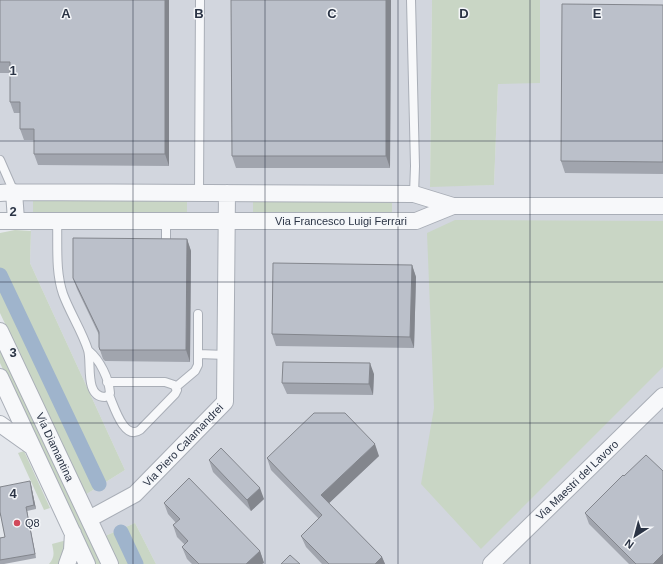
<svg xmlns="http://www.w3.org/2000/svg" width="663" height="564" font-family="Helvetica,sans-serif">
	<style>
		.built { fill: #d2d6de }
		.green { fill: #c9d6c5 }
		.lines { fill: none; stroke-linecap: round; stroke-linejoin: round }
		.canal { stroke: #9fb4cc; stroke-width: 15 }
		.service-casing { stroke: #a9aeb7; stroke-width: 10 }
		.minor-casing { stroke: #a9aeb7; stroke-width: 18 }
		.service { stroke: #f7f8fa; stroke-width: 8 }
		.minor { stroke: #f7f8fa; stroke-width: 16 }
		.wall { fill: #a1a5ae }
		.shaded-wall { fill: #83868d }
		.building { fill: #bbc0ca; stroke: #83868d }
		.grid { fill: none; stroke: #2b3445; stroke-width: 1; stroke-opacity: 0.55 }
		.poi-dot { fill: #d1495b; stroke: #f4f6f9; stroke-width: 1.5 }
		.labels { text-anchor: middle; stroke-width: 3; stroke-linejoin: round; paint-order: stroke }
		.street-label { font-size: 11px; fill: #2b3445; stroke: #f4f6f9 }
		.poi-label { font-size: 11px; fill: #2b3445; stroke: #f4f6f9; text-anchor: start }
		.grid-label { font-size: 13px; text-anchor: middle; font-weight: bold; fill: #2b3445; stroke: #f4f6f9; stroke-width: 3; stroke-linejoin: round; paint-order: stroke }
	</style>
	<rect width="100%" height="100%" fill="#e4e7ec"/>
	<!-- built -->
	<path class="built" d="M 0,0 L 432,0 L 430,186 L 494,185 L 498,83 L 540,83 L 540,0 L 663,0 L 663,564 L 156,564 L 135,523 L 105,536 L 85,495 L 125,470 L 30,263 L 31,231 L 0,193 Z"/>
	<!-- green -->
	<path class="green" d="M 432,0 L 540,0 L 540,83 L 498,84 L 494,185 L 430,187 Z
		M 33,197 L 187,197 L 187,217 L 33,217 Z
		M 253,198 L 392,198 L 392,218 L 253,217 Z
		M 455,220 L 663,221 L 663,367 L 481,549 L 421,484 L 434,408 L 427,233 Z
		M 15,230 L 31,231 L 30,263 L 125,470 L 85,495 L 0,313 L 0,233 Z
		M 0,348 L 102,564 L 94,564 L 0,363 Z
		M 24,451 L 50,508 L 44,510 L 18,453 Z
		M 135,523 L 156,564 L 118,564 L 105,536 Z
		M 67,540 L 62,564 L 49,564 C 55,557 54,553 52,544 Z"/>
	<g class="lines">
		<!-- canal -->
		<path class="canal" d="M 0,275 L 99,484
			M 121,532 L 136,564"/>
		<!-- service casing -->
		<g class="service-casing">
			<path id="service" d="M 411,0 L 415,166 L 414,194
				M 0,160 L 14,192
				M 199,193 L 200,0
				M 57,220 C 58,244 55,271 63,294 C 70,313 82,331 88,350 C 92,362 84,397 105,397 L 109,395 L 110,393 C 109,379 100,360 89,351
				M 166,242 L 166,220
				M 198,354 L 226,355
				M 107,382 L 165,382 L 174,385 L 177,390 L 175,394 L 140,430 C 124,441 114,406 109,395
				M 176,387 L 195,371 L 198,365 L 198,314"/>
		</g>
		<!-- minor casing -->
		<g class="minor-casing">
			<path id="minor" d="M 14,192 L 16,220
				M 0,193 L 14,192 L 414,194 L 453,206 L 663,206
				M 0,221 L 416,221 L 453,206
				M 0,331 L 110,564
				M 0,377 L 87,564
				M 0,424 L 31,446
				M 89,519 L 135,494 L 225,402 L 227,193
				M 67,564 L 72,550 L 73,533
				M 491,564 L 663,396"/>
		</g>
		<!-- service -->
		<use href="#service" class="service"/>
		<!-- minor -->
		<use href="#minor" class="minor"/>
	</g>
	<!-- wall -->
	<path class="wall" d="M 0,0 L 169,0 L 169,166 L 38,165 L 34,154 L 34,140 L 24,140 L 20,129 L 20,113 L 14,113 L 10,102 L 10,73 L 0,73 Z
		M 231,0 L 391,0 L 390,168 L 236,168 L 232,156 Z
		M 663,5 L 663,174 L 565,173 L 561,161 Z
		M 187,239 L 191,251 L 190,362 L 105,361 L 103,359 L 99,347 L 99,335 L 77,289 L 73,278 Z
		M 412,265 L 416,277 L 414,348 L 276,346 L 272,334 Z
		M 374,374 L 373,395 L 287,394 L 282,383 Z
		M 379,456 L 329,503 L 382,557 L 385,564 L 322,564 L 306,547 L 301,536 L 319,519 L 271,470 L 267,458 Z
		M 209,460 L 264,499 L 251,511 L 213,472 Z
		M 624,476 L 663,564 L 629,564 L 589,524 L 585,513 Z
		M 31,485 L 36,509 L 27,511 L 36,558 L 4,564 L 0,564 L 0,538 L 5,537 L 1,516 L 0,516 L 0,487 Z
		M 164,503 L 260,551 L 264,563 L 262,564 L 192,564 L 187,559 L 182,547 L 185,545 L 177,537 L 173,525 L 176,523 L 168,514 Z"/>
	<!-- shaded-wall -->
	<path class="shaded-wall" d="M 165,0 L 169,0 L 169,166 L 165,154 Z
		M 386,0 L 391,0 L 390,168 L 386,156 Z
		M 187,239 L 191,251 L 190,362 L 186,350 Z
		M 412,265 L 416,277 L 414,348 L 410,337 Z
		M 370,363 L 374,374 L 373,395 L 369,384 Z
		M 375,444 L 379,456 L 325,507 L 321,495 Z
		M 30,481 L 31,485 L 36,509 L 34,505 Z
		M 260,488 L 264,499 L 251,511 L 247,500 Z
		M 26,507 L 27,511 L 36,558 L 35,554 Z
		M 260,551 L 264,563 L 262,564 L 246,564 Z
		M 663,554 L 663,564 L 653,564 Z
		M 382,557 L 385,564 L 375,564 Z"/>
	<!-- building -->
	<path class="building" d="M 0,0 L 165,0 L 165,154 L 34,154 L 34,129 L 20,129 L 20,102 L 10,102 L 10,62 L 0,62 Z
		M 231,0 L 386,0 L 386,156 L 232,156 Z
		M 562,4 L 663,5 L 663,162 L 561,161 Z
		M 73,238 L 187,239 L 186,350 L 100,350 L 99,347 L 99,332 L 73,278 Z
		M 273,263 L 412,265 L 410,337 L 272,334 Z
		M 283,362 L 370,363 L 369,384 L 282,383 Z
		M 314,413 L 345,413 L 375,444 L 321,495 L 382,557 L 375,564 L 329,564 L 301,536 L 322,515 L 267,458 Z
		M 221,448 L 260,488 L 247,500 L 209,460 Z
		M 646,455 L 663,471 L 663,554 L 653,564 L 636,564 L 585,513 L 623,475 L 624,476 Z
		M 189,478 L 260,551 L 246,564 L 199,564 L 182,547 L 188,541 L 173,525 L 180,519 L 164,503 Z
		M 30,481 L 34,505 L 26,507 L 35,554 L 0,560 L 0,538 L 5,537 L 0,512 L 0,487 Z
		M 290,555 L 300,564 L 281,564 Z"/>
	<!-- grid -->
	<path class="grid" d="M 133,0 L 133,564M 265,0 L 265,564M 398,0 L 398,564M 530,0 L 530,564M 0,141 L 663,141M 0,282 L 663,282M 0,423 L 663,423"/>
	<!-- markers -->
	<circle class="poi-dot" cx="17" cy="523" r="4"/>
	<g class="labels">
		<!-- street labels -->
		<g class="street-label">
			<text x="341" y="225">Via Francesco Luigi Ferrari</text>
			<text transform="translate(183 445) rotate(-46)" y="4">Via Piero Calamandrei</text>
			<text transform="translate(55 447) rotate(65)" y="4">Via Diamantina</text>
			<text transform="translate(577 480) rotate(-44)" y="4">Via Maestri del Lavoro</text>
		</g>
		<!-- poi labels -->
		<g class="poi-label">
			<text x="25" y="527">Q8</text>
		</g>
	</g>
	<g class="grid-label">
		<text x="66" y="18">A</text>
		<text x="199" y="18">B</text>
		<text x="332" y="18">C</text>
		<text x="464" y="18">D</text>
		<text x="597" y="18">E</text>
		<text x="13" y="75">1</text>
		<text x="13" y="216">2</text>
		<text x="13" y="357">3</text>
		<text x="13" y="498">4</text>
	</g>
	<!-- north arrow -->
	<g transform="translate(635 536) rotate(216)" stroke="#f4f6f9" stroke-width="3" paint-order="stroke">
	<path d="M0-3L7 15L0 10L-7 15Z" fill="#2b3445"/>
	<text y="-6" font-size="11" font-weight="bold" text-anchor="middle" fill="#2b3445">N</text>
	</g>
</svg>
